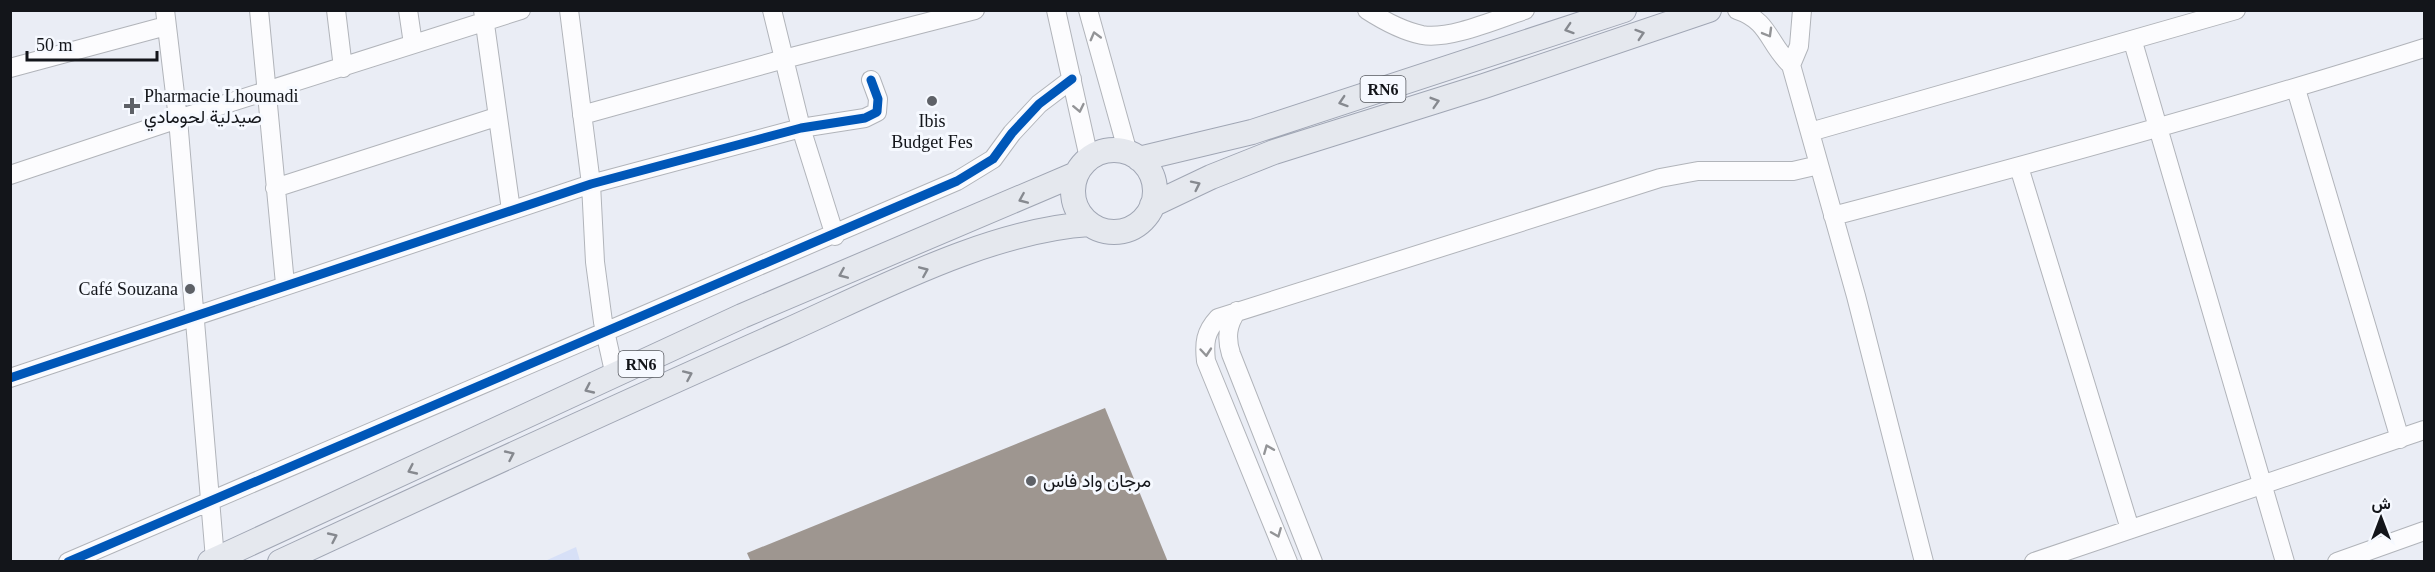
<svg xmlns="http://www.w3.org/2000/svg" width="2435" height="572" font-family="'Times New Roman',Vazirmatn,serif">
	<style>
		.green { fill: #d7e0f7 }
		.building { fill: #9e9690 }
		.lines { fill: none; stroke-linecap: round; stroke-linejoin: round }
		.minor-casing { stroke: #b1b4ba; stroke-width: 20 }
		.major-casing { stroke: #a0a6b4; stroke-width: 26 }
		.minor { stroke: #fcfcfe; stroke-width: 18 }
		.major { stroke: #e5e8ee; stroke-width: 24 }
		.cycleway-casing { stroke: #f6f9ff; stroke-width: 13 }
		.cycleway { stroke: #0057b8; stroke-width: 9 }
		.oneway { stroke: #86898f }
		.oneway2 { stroke: #939497 }
		.poi-dot { fill: #5e6167; stroke: #f6f9ff; stroke-width: 2 }
		.labels { text-anchor: middle; stroke-width: 6; stroke-linejoin: round; paint-order: stroke }
		.shield { fill: #f6f9ff; stroke: #57595f; stroke-width: 1.5 }
		.shield-label { font-size: 16px; font-weight: bold; fill: #13151a }
		.poi-label { font-size: 18px; fill: #13151a; stroke: #f6f9ff; text-anchor: start }
	</style>
	<rect width="100%" height="100%" fill="#eaedf5"/>
	<!-- green -->
	<path class="green" d="M 576,547 L 580,561 L 545,561 Z"/>
	<!-- building -->
	<path class="building" d="M 1105,408 L 1168,562 L 751,562 L 747,553 Z"/>
	<g class="lines">
		<!-- minor casing -->
		<g class="minor-casing">
			<path id="minor" d="M 165,10 L 178,119 L 215,559
				M 259,10 L 285,284
				M 336,10 L 343,68
				M 408,10 L 413,44
				M 483,10 L 511,210
				M 569,10 L 591,184 L 595,262 L 603,322 L 615,376
				M 772,10 L 801,128 L 835,236
				M 1056,10 L 1089,158
				M 1088,10 L 1128,153
				M 1367,10 C 1384,21 1403,31 1422,35 C 1450,40 1497,19 1525,10
				M 1737,10 C 1770,21 1768,44 1791,65 L 1856,296 L 1924,562
				M 2133,42 L 2285,562
				M 1791,65 L 1799,46 L 1802,10
				M 10,68 L 166,26
				M 2296,89 L 2400,439
				M 582,115 L 784,59 L 975,10
				M 1810,132 L 2236,10
				M 2019,167 L 2130,529
				M 10,175 L 178,119 L 521,10
				M 275,188 L 496,117
				M 1833,216 C 2031,164 2229,110 2424,48
				M 1237,311 C 1227,325 1226,338 1231,354 L 1313,562
				M 10,378 L 591,184 L 801,128 L 865,118 L 877,112 L 878,99 L 871,80
				M 68,562 L 957,181 L 993,159 L 1012,133 L 1039,104 L 1072,79
				M 1288,562 L 1206,361 C 1204,343 1205,332 1218,318 L 1660,178 L 1698,171 L 1793,171 L 1819,165
				M 2034,562 L 2424,430
				M 2337,562 L 2424,531"/>
		</g>
		<!-- major casing -->
		<g class="major-casing">
			<path id="major" d="M1073 191a41 41 0 1 1 82 0a41 41 0 1 1-82 0Z
				M 1139,159 L 1252,132 L 1624,10
				M 1152,205 L 1211,177 L 1274,152 L 1484,86 L 1709,10
				M 210,562 L 742,316 L 1076,174
				M 280,562 C 448,484 615,407 784,332 C 876,291 989,230 1090,224"/>
		</g>
		<!-- minor -->
		<use href="#minor" class="minor"/>
		<!-- major -->
		<use href="#major" class="major"/>
		<!-- cycleway casing -->
		<g class="cycleway-casing">
			<path id="cycleway" d="M 10,378 L 591,184 L 801,128 L 865,118 L 877,112 L 878,99 L 871,80
				M 68,562 L 957,181 L 993,159 L 1012,133 L 1039,104 L 1072,79"/>
		</g>
		<!-- cycleway -->
		<use href="#cycleway" class="cycleway"/>
	</g>
	<!-- one-way arrows -->
	<defs><path id="oneway-chevron" d="M-2-3.5L2.5 0L-2 3.5" fill="none" stroke-width="1.6" stroke-linecap="round" stroke-linejoin="round" transform="scale(1.5)"/></defs>
	<g class="oneway">
		<use href="#oneway-chevron" transform="translate(1569 29) rotate(162)"/>
		<use href="#oneway-chevron" transform="translate(1640 34) rotate(-18)"/>
		<use href="#oneway-chevron" transform="translate(1343 102) rotate(162)"/>
		<use href="#oneway-chevron" transform="translate(1435 102) rotate(-17)"/>
		<use href="#oneway-chevron" transform="translate(1196 185) rotate(-26)"/>
		<use href="#oneway-chevron" transform="translate(1023 199) rotate(157)"/>
		<use href="#oneway-chevron" transform="translate(924 271) rotate(-23)"/>
		<use href="#oneway-chevron" transform="translate(843 274) rotate(157)"/>
		<use href="#oneway-chevron" transform="translate(688 375) rotate(-24)"/>
		<use href="#oneway-chevron" transform="translate(589 389) rotate(155)"/>
		<use href="#oneway-chevron" transform="translate(510 455) rotate(-25)"/>
		<use href="#oneway-chevron" transform="translate(412 470) rotate(155)"/>
		<use href="#oneway-chevron" transform="translate(333 537) rotate(-25)"/>
	</g>
	<g class="oneway2">
		<use href="#oneway-chevron" transform="translate(1768 33) rotate(60)"/>
		<use href="#oneway-chevron" transform="translate(1095 36) rotate(-105)"/>
		<use href="#oneway-chevron" transform="translate(1079 108) rotate(78)"/>
		<use href="#oneway-chevron" transform="translate(1206 352) rotate(85)"/>
		<use href="#oneway-chevron" transform="translate(1268 449) rotate(-112)"/>
		<use href="#oneway-chevron" transform="translate(1277 533) rotate(68)"/>
	</g>
	<!-- markers -->
	<g class="poi-dot">
		<circle cx="932" cy="101" r="6"/>
		<path d="M129 97h6v6h6v6h-6v6h-6v-6h-6v-6h6z"/>
		<circle cx="190" cy="289" r="6"/>
		<circle cx="1031" cy="481" r="6"/>
	</g>
	<g class="labels">
		<!-- shield labels -->
		<g class="shield">
			<rect x="1360.5" y="76" width="45" height="26" rx="4.5"/>
			<rect x="618.5" y="351" width="45" height="26" rx="4.5"/>
		</g>
		<g class="shield-label">
			<text x="1383" y="95">RN6</text>
			<text x="641" y="370">RN6</text>
		</g>
		<!-- poi labels -->
		<g class="poi-label">
			<text x="144" y="102">Pharmacie Lhoumadi<tspan x="144" dy="21">صيدلية لحومادي</tspan></text>
			<text x="932" y="127" text-anchor="middle">Ibis<tspan x="932" dy="21">Budget Fes</tspan></text>
			<text x="178" y="295" text-anchor="end">Café Souzana</text>
			<text x="1043" y="487">مرجان واد فاس</text>
		</g>
	</g>
	<!-- border -->
	<rect width="2435" height="572" fill="none" stroke="#13151a" stroke-width="24"/>
	<!-- north arrow -->
	<g transform="translate(2381 518)" stroke="#f6f9ff" stroke-width="4.5" paint-order="stroke">
	<path d="M0-4.5L10 22L0 15L-10 22Z" fill="#13151a"/>
	<text y="-9" font-size="16" font-weight="bold" text-anchor="middle" fill="#13151a">ش</text>
	</g>
	<!-- scale -->
	<path d="M27 51v9h130v-9" fill="none" stroke="#13151a" stroke-width="3"/>
	<text x="36" y="51" font-size="18" fill="#13151a" stroke="#f6f9ff" stroke-width="4.5" paint-order="stroke">50 m</text>
</svg>
